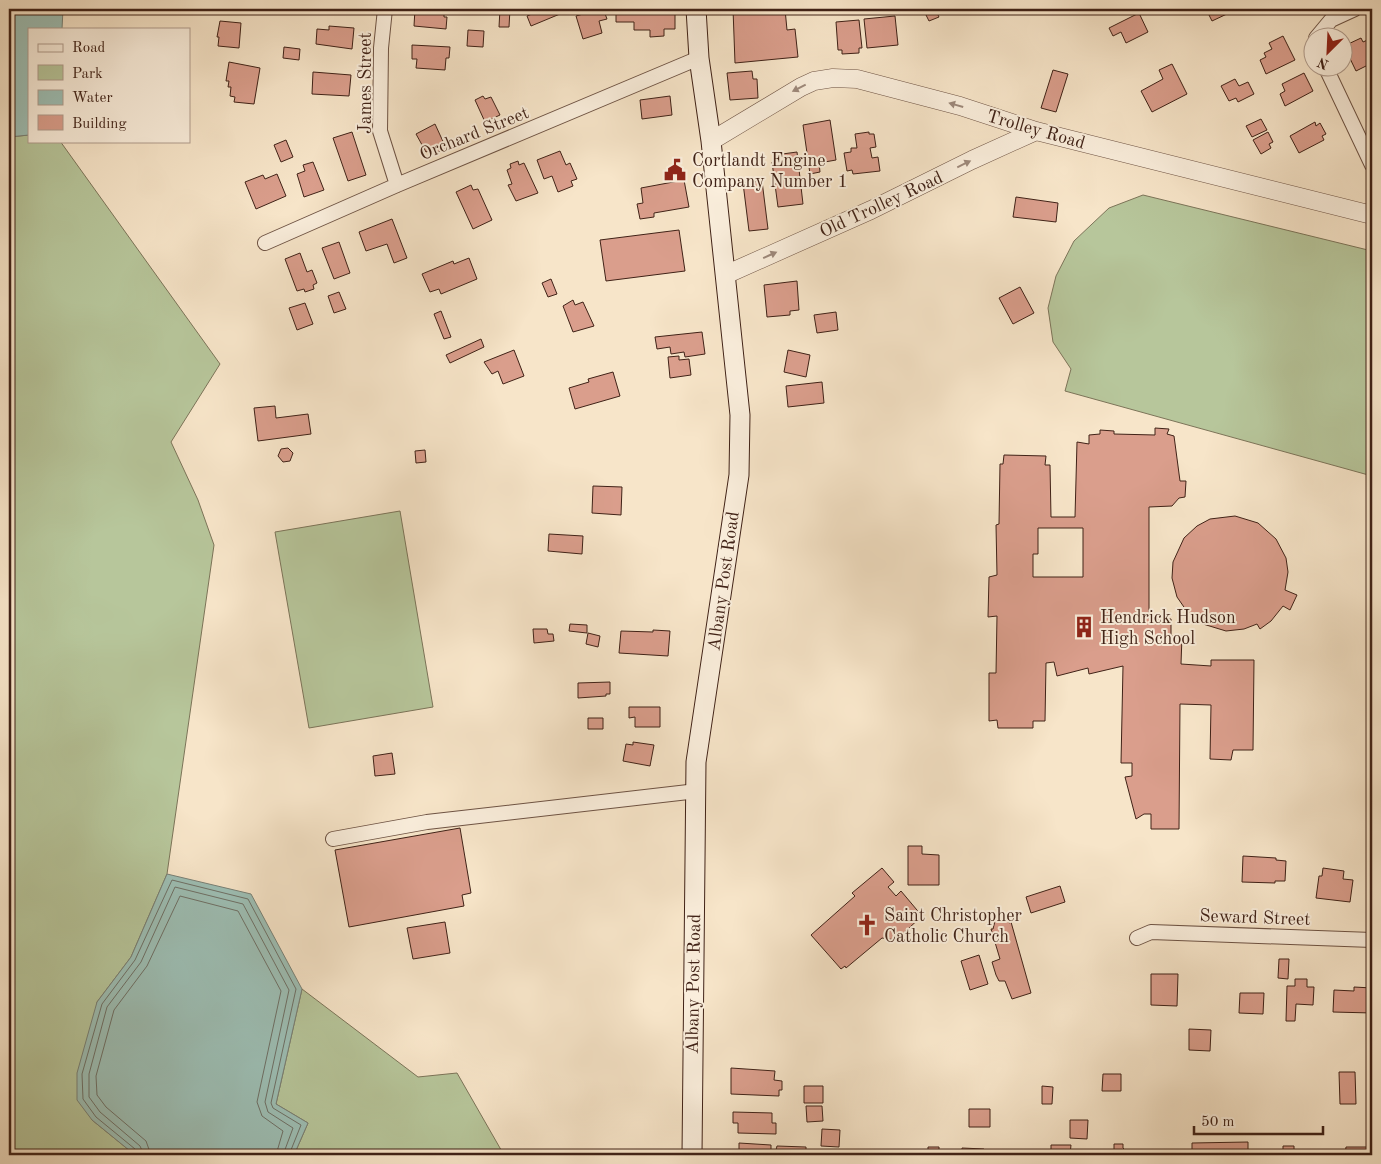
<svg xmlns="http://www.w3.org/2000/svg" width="1381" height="1164" font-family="'Old Standard TT',serif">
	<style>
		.green { fill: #b7c69b; stroke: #7c7459 }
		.water { fill: #9dbfb5; stroke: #788076 }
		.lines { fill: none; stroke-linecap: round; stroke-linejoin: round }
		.shore { stroke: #6e7066; stroke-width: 1 }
		.building { fill: #da9e8c; stroke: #402217; fill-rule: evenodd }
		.minor-casing { stroke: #6e5344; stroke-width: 16 }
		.tertiary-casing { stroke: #6e5344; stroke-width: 19 }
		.secondary-casing { stroke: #402217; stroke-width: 21 }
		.minor { stroke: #faeedc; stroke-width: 14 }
		.tertiary { stroke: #faeedc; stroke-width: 18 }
		.secondary { stroke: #faeedc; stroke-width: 19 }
		.oneway { fill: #9d887a }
		.labels { text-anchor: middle; stroke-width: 4; stroke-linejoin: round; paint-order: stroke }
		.street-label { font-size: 18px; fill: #402217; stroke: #faeedc }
		.poi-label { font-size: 18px; fill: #402217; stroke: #faeedc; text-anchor: start }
	</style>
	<rect width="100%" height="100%" fill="#f7e5c9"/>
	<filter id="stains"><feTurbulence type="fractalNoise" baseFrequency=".004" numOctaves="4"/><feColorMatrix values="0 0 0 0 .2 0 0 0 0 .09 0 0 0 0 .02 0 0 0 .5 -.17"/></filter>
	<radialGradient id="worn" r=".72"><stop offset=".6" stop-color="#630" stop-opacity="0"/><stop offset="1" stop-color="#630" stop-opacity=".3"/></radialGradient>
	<!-- green -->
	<path class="green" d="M 29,135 L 29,141 L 60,141 L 220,364 L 171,442 L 198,500 L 214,545 L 167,874 L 131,957 L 97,1002 L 92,1120 L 135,1155 L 9,1155 L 9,137 Z
		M 1143,195 L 1372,251 L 1372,476 L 1065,391 L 1071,369 L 1053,342 L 1048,308 L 1056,276 L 1074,241 L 1109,208 Z
		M 400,511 L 433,707 L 309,728 L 275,532 Z
		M 302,989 L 418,1077 L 457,1073 L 504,1155 L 294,1155 L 308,1123 L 276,1104 Z"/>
	<!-- water -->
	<path class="water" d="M 9,9 L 63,9 L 62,29 L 29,29 L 29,135 L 9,137 Z
		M 167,874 L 251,894 L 302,989 L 276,1104 L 308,1123 L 294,1155 L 135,1155 L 92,1120 L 77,1100 L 77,1073 L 97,1002 L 131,957 Z"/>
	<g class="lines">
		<!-- shore -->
		<path class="shore" d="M 137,1155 L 135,1149 L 96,1117 L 83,1099 L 82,1074 L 102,1004 L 135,960 L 172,880 L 248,899 L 296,989 L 271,1103 L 273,1108 L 301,1125 L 289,1155
			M 144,1155 L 140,1146 L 100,1112 L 89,1097 L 89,1074 L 107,1007 L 141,962 L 175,887 L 243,904 L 289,990 L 265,1102 L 268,1112 L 293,1128 L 283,1155
			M 151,1155 L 146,1141 L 106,1107 L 97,1095 L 96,1076 L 114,1010 L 147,966 L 180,896 L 238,911 L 281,991 L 257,1102 L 262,1116 L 283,1131 L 276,1155"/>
	</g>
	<!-- building -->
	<path class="building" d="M 415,9 L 444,9 L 444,17 L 447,17 L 446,29 L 414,26 Z
		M 500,9 L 510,9 L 509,27 L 499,27 Z
		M 544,9 L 572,9 L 531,26 L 527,16 Z
		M 611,9 L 678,9 L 678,14 L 675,14 L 675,29 L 664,29 L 664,36 L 650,37 L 650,30 L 634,30 L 634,22 L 616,22 L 616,12 L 611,12 Z
		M 733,9 L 785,9 L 787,30 L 795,29 L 798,57 L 735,63 Z
		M 923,9 L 935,9 L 939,17 L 929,21 Z
		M 1211,9 L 1227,9 L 1229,13 L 1212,21 L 1208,13 L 1212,11 Z
		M 597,10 L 598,13 L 604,11 L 607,19 L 599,21 L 602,33 L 583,39 L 576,16 Z
		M 1139,13 L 1148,32 L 1126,43 L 1121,32 L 1113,36 L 1109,28 Z
		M 895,16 L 898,45 L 867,48 L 864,19 Z
		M 859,20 L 862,48 L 859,48 L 859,53 L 842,54 L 842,50 L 838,50 L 836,22 Z
		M 220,21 L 241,23 L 239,48 L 218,46 L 219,37 L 217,37 Z
		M 329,26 L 354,28 L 352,49 L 316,44 L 317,29 L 329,30 Z
		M 468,30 L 484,31 L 483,47 L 467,46 Z
		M 1283,36 L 1295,60 L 1266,74 L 1260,60 L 1266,57 L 1264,53 L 1272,49 L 1269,43 Z
		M 1361,38 L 1363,42 L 1372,38 L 1372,63 L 1356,71 L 1344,46 Z
		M 412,45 L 450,47 L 449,58 L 446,58 L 445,70 L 416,68 L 417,59 L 412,59 Z
		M 284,47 L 300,49 L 299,60 L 283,58 Z
		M 229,62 L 260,68 L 254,104 L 234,102 L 235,97 L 230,96 L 231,87 L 228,87 L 229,81 L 226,81 Z
		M 1172,64 L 1187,94 L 1152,112 L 1141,91 L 1163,79 L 1159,70 Z
		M 1053,70 L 1068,74 L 1056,112 L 1041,108 Z
		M 752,71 L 753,79 L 757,79 L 758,98 L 730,100 L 727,73 Z
		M 313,72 L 351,75 L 349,96 L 312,94 Z
		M 1304,73 L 1313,91 L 1285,106 L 1280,94 L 1285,91 L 1282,84 Z
		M 1235,79 L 1239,86 L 1248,82 L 1254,94 L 1238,102 L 1236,98 L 1229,101 L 1221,86 Z
		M 483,96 L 485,99 L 491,97 L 500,115 L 485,122 L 475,100 Z
		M 670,96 L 672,115 L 642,119 L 640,100 Z
		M 1261,119 L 1267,130 L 1252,137 L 1246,126 Z
		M 830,120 L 836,160 L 819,163 L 820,172 L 810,174 L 803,125 Z
		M 1315,122 L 1316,126 L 1320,123 L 1326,134 L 1322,136 L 1324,140 L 1299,153 L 1290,136 Z
		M 435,124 L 446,148 L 431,156 L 428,151 L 426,152 L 416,134 Z
		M 352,132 L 366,175 L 348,181 L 333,138 Z
		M 869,132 L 869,134 L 874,134 L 876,147 L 870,148 L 872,158 L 878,157 L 880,171 L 853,174 L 852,170 L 847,171 L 844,153 L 851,152 L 851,148 L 857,148 L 855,134 Z
		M 1268,132 L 1273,142 L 1269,144 L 1271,148 L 1261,154 L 1253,140 Z
		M 286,140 L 293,157 L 281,162 L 274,145 Z
		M 560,151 L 566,165 L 570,163 L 577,179 L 571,181 L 573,186 L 558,192 L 552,176 L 544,179 L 537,160 Z
		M 797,152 L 803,204 L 778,207 L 772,162 L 776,161 L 775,155 Z
		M 518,161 L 519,165 L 524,163 L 538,193 L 516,201 L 508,185 L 512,184 L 507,170 L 511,168 L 510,164 Z
		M 313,162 L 324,190 L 304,197 L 297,174 L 305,171 L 303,165 Z
		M 277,174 L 286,196 L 256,209 L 245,182 L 263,175 L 265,179 Z
		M 684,180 L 689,207 L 654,213 L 654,217 L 640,219 L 637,204 L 643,203 L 641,188 Z
		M 762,181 L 768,229 L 749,231 L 743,183 Z
		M 471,185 L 473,190 L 478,189 L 492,220 L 473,229 L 456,192 Z
		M 1016,197 L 1058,203 L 1056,222 L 1013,217 Z
		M 392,219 L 407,258 L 394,263 L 387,244 L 366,251 L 359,232 Z
		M 679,230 L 685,271 L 606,281 L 600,240 Z
		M 339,242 L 350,273 L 334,279 L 322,248 Z
		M 300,253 L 307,272 L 312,270 L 317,283 L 313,285 L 314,289 L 305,292 L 304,289 L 297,291 L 285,259 Z
		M 469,258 L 477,279 L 441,294 L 439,289 L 430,292 L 422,274 L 453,261 L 454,264 Z
		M 551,279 L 557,294 L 548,297 L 542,283 Z
		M 797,281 L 799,310 L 790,311 L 790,315 L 767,317 L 764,285 Z
		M 1020,287 L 1034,313 L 1013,324 L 999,298 Z
		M 339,292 L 346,309 L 334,313 L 328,296 Z
		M 573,300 L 575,305 L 583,302 L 594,326 L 573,332 L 563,306 Z
		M 305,303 L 313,324 L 297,330 L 289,308 Z
		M 441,311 L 451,337 L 444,339 L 434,314 Z
		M 836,312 L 838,330 L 817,333 L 814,315 Z
		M 702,332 L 705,354 L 685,357 L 684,352 L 671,354 L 670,347 L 657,349 L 655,337 Z
		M 481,339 L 484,347 L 450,363 L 446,355 Z
		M 514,350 L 524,376 L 503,384 L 498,371 L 492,374 L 484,362 Z
		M 788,350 L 810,355 L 806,377 L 784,372 Z
		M 679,356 L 679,360 L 689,359 L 691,375 L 670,378 L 668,357 Z
		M 613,372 L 620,396 L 575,409 L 569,388 L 589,382 L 588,379 Z
		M 822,382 L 824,403 L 788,407 L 786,386 Z
		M 275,406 L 276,418 L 308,414 L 311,434 L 258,441 L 254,408 Z
		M 1155,428 L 1169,429 L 1167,434 L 1174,436 L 1180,481 L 1186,481 L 1185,497 L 1179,498 L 1172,506 L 1149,507 L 1149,619 L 1171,619 L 1171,636 L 1182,636 L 1181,664 L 1211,666 L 1211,660 L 1254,660 L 1253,750 L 1233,750 L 1231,760 L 1210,759 L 1211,705 L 1180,704 L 1179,829 L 1151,829 L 1151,814 L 1144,814 L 1136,819 L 1125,777 L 1132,776 L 1132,763 L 1121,763 L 1123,666 L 1089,674 L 1088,668 L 1057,676 L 1054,662 L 1046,663 L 1045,721 L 1033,721 L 1033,728 L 998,728 L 997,720 L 989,721 L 989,673 L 996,673 L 997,616 L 988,617 L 989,577 L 997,575 L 996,525 L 999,524 L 1000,464 L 1003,464 L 1004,455 L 1046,456 L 1045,465 L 1050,465 L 1051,517 L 1075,517 L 1077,442 L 1089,444 L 1089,435 L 1100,434 L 1100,430 L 1114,431 L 1114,434 L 1155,435 ZM 1038,528 L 1083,528 L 1083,577 L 1033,577 L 1033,554 L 1038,554 Z
		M 288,448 L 293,453 L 290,461 L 283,462 L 278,456 L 281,449 Z
		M 425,450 L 426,462 L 416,463 L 415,451 Z
		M 593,486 L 622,487 L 621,515 L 592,513 Z
		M 1235,516 L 1258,523 L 1276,539 L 1286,558 L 1288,572 L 1285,590 L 1297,595 L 1290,610 L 1283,606 L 1271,621 L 1260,629 L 1257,624 L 1244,629 L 1226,631 L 1203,624 L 1186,610 L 1177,597 L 1172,578 L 1173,562 L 1184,538 L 1197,526 L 1210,519 Z
		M 549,534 L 583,536 L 582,554 L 548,551 Z
		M 570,624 L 587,625 L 587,633 L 569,631 Z
		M 533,629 L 547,629 L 548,634 L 553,634 L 554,641 L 534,643 Z
		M 653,630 L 670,631 L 668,656 L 619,653 L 621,631 L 653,632 Z
		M 588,633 L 600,636 L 598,647 L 586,644 Z
		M 610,682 L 610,694 L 606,694 L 606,696 L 578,698 L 578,683 Z
		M 629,707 L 660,707 L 660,727 L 635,727 L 635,717 L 629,718 Z
		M 588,718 L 603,718 L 603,729 L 588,729 Z
		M 633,742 L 654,745 L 650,766 L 623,761 L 626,744 L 633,745 Z
		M 392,753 L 395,774 L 375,776 L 373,756 Z
		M 460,828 L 471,893 L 462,895 L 464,906 L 349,927 L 335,850 Z
		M 908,846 L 922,846 L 922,854 L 939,855 L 939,885 L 908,885 Z
		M 1243,856 L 1276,858 L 1276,860 L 1286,861 L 1285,881 L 1275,881 L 1275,883 L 1242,882 Z
		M 882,868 L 894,882 L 888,887 L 896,896 L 901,891 L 922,916 L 896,940 L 882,938 L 846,968 L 845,966 L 841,969 L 811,935 L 855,896 L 852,893 Z
		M 1323,868 L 1344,871 L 1343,879 L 1353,880 L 1350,902 L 1316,898 L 1319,876 L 1322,876 Z
		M 1060,886 L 1065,902 L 1031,913 L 1026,897 Z
		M 1004,918 L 1008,920 L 1009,923 L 1011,922 L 1031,993 L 1012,999 L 1005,981 L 999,981 L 996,975 L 992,962 L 1000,959 L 991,929 L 993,929 L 995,921 Z
		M 445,922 L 450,953 L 413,959 L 407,928 Z
		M 979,955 L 988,984 L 970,990 L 961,961 Z
		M 1279,959 L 1289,959 L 1288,979 L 1278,978 Z
		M 1151,974 L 1178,974 L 1177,1006 L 1151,1005 Z
		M 1295,979 L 1307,979 L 1307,987 L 1314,987 L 1313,1005 L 1296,1004 L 1295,1021 L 1286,1021 L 1287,986 L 1295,986 Z
		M 1354,987 L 1372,988 L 1372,1013 L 1333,1012 L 1334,990 L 1354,991 Z
		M 1240,993 L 1264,993 L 1263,1014 L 1239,1013 Z
		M 1189,1029 L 1211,1030 L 1210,1051 L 1189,1050 Z
		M 731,1068 L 775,1071 L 774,1080 L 782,1081 L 782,1090 L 779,1090 L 779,1096 L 731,1094 Z
		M 1339,1072 L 1355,1072 L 1356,1104 L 1340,1104 Z
		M 1103,1074 L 1121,1074 L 1121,1091 L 1102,1091 Z
		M 804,1086 L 823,1086 L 823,1103 L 804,1103 Z
		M 1042,1086 L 1053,1087 L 1052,1104 L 1042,1104 Z
		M 806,1106 L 822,1106 L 823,1121 L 807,1122 Z
		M 969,1109 L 990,1109 L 990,1127 L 969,1127 Z
		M 733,1112 L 772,1113 L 772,1123 L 776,1123 L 776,1134 L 738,1133 L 738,1123 L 733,1123 Z
		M 1070,1120 L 1088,1120 L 1087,1139 L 1070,1138 Z
		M 822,1129 L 840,1130 L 839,1147 L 821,1146 Z
		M 1248,1142 L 1248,1155 L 1192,1155 L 1192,1143 Z
		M 739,1143 L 771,1145 L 771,1150 L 776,1150 L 777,1146 L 806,1147 L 806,1155 L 733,1155 L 733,1151 L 739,1151 Z
		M 1114,1144 L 1123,1144 L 1123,1148 L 1126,1151 L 1137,1151 L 1137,1155 L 1114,1155 Z
		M 1051,1145 L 1071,1145 L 1070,1155 L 1051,1155 Z
		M 1283,1146 L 1294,1146 L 1294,1150 L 1307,1150 L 1307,1155 L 1283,1155 Z
		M 928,1147 L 939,1147 L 939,1155 L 920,1155 L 920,1151 L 928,1151 Z
		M 1346,1147 L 1369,1147 L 1369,1155 L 1345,1155 Z
		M 962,1148 L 984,1149 L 983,1155 L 962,1155 Z"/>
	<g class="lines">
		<!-- minor casing -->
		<g class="minor-casing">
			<path id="minor" d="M 385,9 L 381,48 L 380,131 L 397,185
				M 1316,38 L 1331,20 L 1355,9
				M 1326,68 L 1372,165
				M 265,243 L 397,185 L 699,58
				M 333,839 L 427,822 L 697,791
				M 1137,938 L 1151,932 L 1372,940"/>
		</g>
		<!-- tertiary casing -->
		<g class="tertiary-casing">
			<path id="tertiary" d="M 711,141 L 801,87 L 814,81 L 833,78 L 857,79 L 960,106 L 1036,131 L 1372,215
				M 725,275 L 871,210 L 972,160 L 1036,131"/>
		</g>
		<!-- secondary casing -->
		<g class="secondary-casing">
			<path id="secondary" d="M 692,1155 L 696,762 L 739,475 L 740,415 L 711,141 L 699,58 L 696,9"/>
		</g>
		<!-- minor -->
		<use href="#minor" class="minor"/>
		<!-- tertiary -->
		<use href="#tertiary" class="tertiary"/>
		<!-- secondary -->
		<use href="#secondary" class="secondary"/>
	</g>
	<!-- one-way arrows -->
	<defs><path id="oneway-solid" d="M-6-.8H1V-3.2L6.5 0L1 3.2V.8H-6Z" transform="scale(1.25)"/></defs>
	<g class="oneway">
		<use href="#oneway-solid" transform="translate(799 88) rotate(153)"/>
		<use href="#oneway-solid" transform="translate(956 105) rotate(-164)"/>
		<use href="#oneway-solid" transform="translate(964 164) rotate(-26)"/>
		<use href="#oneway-solid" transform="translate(770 255) rotate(-24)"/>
	</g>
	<!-- icons -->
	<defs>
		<g id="civic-bare" transform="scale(1.725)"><path d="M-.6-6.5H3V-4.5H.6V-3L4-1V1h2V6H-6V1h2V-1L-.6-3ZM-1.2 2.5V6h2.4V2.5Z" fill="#8f2418" stroke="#faeedc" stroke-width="2.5" paint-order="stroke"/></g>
		<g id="building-bare" transform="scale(1.725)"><path d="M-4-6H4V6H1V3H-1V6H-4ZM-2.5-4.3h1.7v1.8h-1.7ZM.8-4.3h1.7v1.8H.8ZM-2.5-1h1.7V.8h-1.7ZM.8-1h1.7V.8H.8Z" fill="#8f2418" stroke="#faeedc" stroke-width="2.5" paint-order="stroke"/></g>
		<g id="church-bare" transform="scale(1.725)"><path d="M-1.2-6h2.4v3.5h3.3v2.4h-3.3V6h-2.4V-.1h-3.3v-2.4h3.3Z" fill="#8f2418" stroke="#faeedc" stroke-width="2.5" paint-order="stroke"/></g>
	</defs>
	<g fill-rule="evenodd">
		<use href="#civic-bare" x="675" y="170"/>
		<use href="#building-bare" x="1084" y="627"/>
		<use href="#church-bare" x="867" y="925"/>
	</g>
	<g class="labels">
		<!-- street labels -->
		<g class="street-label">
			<text transform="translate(365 83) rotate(-90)" y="6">James Street</text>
			<text transform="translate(1036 129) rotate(16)" y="6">Trolley Road</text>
			<text transform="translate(474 133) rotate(-22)" y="6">Orchard Street</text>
			<text transform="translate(881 204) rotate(-25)" y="6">Old Trolley Road</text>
			<text transform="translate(723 581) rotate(-82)" y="6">Albany Post Road</text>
			<text transform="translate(1255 917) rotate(2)" y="6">Seward Street</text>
			<text transform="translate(693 984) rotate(-89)" y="6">Albany Post Road</text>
		</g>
		<!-- poi labels -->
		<g class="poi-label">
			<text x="692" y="166">Cortlandt Engine<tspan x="692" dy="21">Company Number 1</tspan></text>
			<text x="1100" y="623">Hendrick Hudson<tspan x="1100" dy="21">High School</tspan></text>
			<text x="884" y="921">Saint Christopher<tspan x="884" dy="21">Catholic Church</tspan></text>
		</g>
	</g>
	<!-- margin -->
	<rect width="1381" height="1164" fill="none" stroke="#f7e5c9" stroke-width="30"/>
	<rect x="10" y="10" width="1361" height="1144" fill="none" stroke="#402217" stroke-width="2.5"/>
	<rect x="15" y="15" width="1351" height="1134" fill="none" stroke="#402217"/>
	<!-- legend -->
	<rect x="28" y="28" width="162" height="115" fill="#faeedc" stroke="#b09c8d"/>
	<rect x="38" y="44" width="25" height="8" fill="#faeedc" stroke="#b09c8d"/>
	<text x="72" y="52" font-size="15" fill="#402217">Road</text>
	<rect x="38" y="65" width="25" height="15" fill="#b7c69b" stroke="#b09c8d"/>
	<text x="72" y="78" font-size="15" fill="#402217">Park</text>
	<rect x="38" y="90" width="25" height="15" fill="#9dbfb5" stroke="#b09c8d"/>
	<text x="72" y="102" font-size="15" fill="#402217">Water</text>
	<rect x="38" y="115" width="25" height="15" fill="#da9e8c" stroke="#b09c8d"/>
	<text x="72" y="128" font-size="15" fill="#402217">Building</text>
	<!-- north arrow -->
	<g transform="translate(1328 52) rotate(204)"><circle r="24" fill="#faeedc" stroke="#b09c8d"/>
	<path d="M0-4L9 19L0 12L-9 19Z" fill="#8f2418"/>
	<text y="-8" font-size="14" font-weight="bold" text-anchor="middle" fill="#402217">N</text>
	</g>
	<!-- scale -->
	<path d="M1194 1126v8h129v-8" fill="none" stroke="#402217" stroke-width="2.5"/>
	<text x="1201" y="1126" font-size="15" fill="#402217" stroke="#faeedc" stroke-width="4" paint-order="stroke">50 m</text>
	<rect width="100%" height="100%" filter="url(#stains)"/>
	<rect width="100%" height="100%" fill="url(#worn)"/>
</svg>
